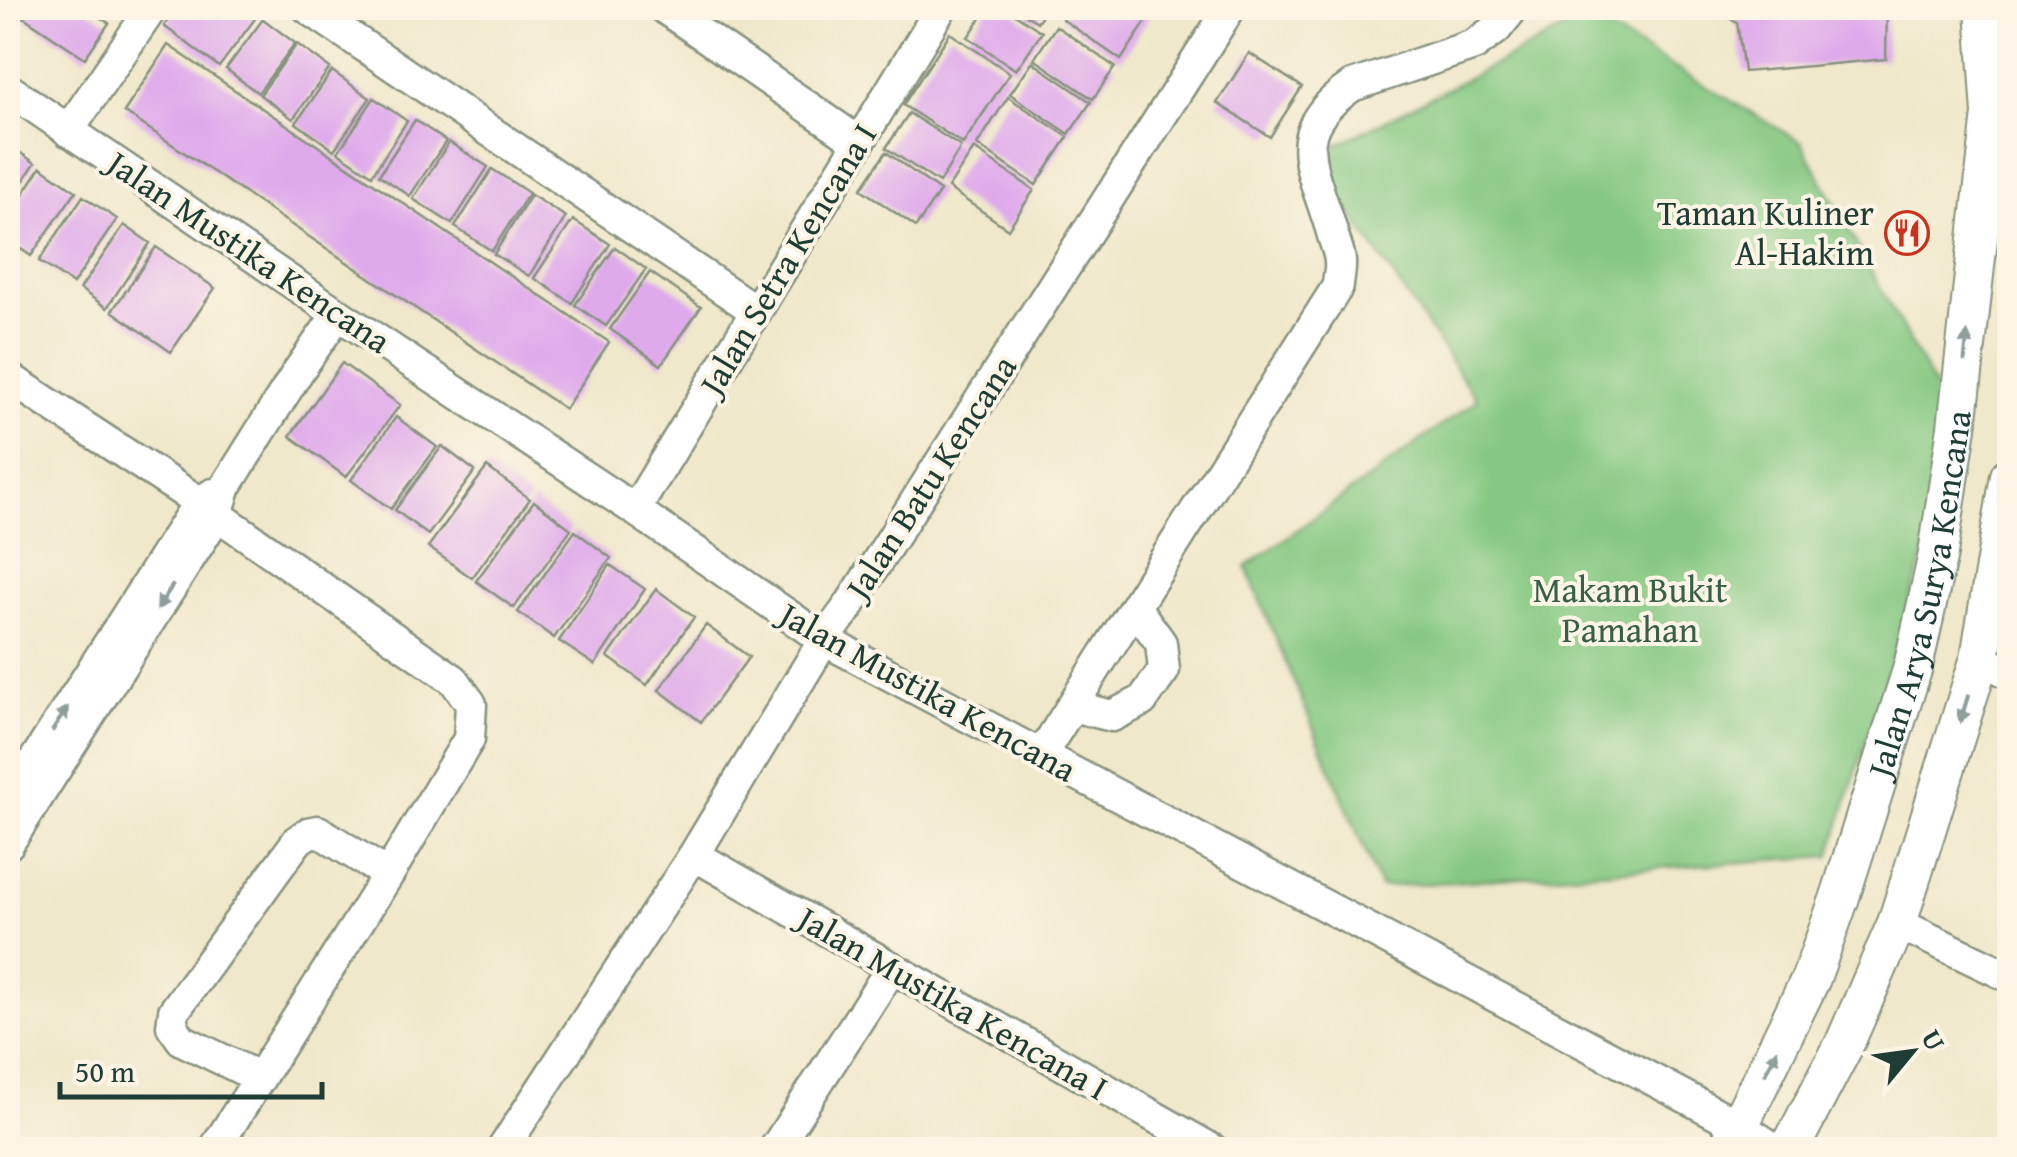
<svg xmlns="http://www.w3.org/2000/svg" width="2017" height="1157" font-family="'Gentium Book Plus',serif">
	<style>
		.green { fill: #85c882; stroke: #52825b; stroke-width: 2.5 }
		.building { fill: #dfaaeb }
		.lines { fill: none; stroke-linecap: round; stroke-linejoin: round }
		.minor-casing { stroke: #87927f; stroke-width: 35 }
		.tertiary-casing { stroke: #87927f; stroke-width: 42 }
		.minor { stroke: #fff; stroke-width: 30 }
		.tertiary { stroke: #fff; stroke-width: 38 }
		.oneway { fill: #8f9e9a }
		.labels { text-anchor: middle; stroke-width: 8; stroke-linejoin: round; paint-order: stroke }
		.poi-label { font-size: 35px; fill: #1f3d34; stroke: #fcf5e5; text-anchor: end }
		.street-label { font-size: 35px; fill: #1f3d34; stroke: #fcf5e5 }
		.park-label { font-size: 35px; fill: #386048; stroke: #fcf5e5 }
	</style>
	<rect width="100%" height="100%" fill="#fcf5e5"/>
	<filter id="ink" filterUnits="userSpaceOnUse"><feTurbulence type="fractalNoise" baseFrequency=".01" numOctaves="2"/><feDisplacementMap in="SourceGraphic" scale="20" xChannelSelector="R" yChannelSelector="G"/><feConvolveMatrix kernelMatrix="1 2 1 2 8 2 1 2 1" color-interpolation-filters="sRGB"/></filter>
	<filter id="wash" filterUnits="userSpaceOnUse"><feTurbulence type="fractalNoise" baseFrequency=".0048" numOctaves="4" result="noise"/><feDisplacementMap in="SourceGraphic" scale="40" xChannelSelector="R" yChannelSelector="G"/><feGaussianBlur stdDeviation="2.25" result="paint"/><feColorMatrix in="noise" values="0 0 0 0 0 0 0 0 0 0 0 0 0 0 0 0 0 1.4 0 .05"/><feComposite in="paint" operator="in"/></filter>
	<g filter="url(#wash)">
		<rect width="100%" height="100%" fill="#efe8ca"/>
		<!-- green -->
		<path class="green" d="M 1588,17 L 1801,142 L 1942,401 L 1924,556 L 1830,856 L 1380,887 L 1246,567 L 1477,400 L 1313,157 Z"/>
		<g id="blocks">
			<!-- building -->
			<path class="building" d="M 15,8 L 85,8 L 109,23 L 85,58 L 13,10 Z
				M 177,8 L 263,8 L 219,67 L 164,26 Z
				M 988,8 L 1006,8 L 1042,32 L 1016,70 L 968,37 Z
				M 1016,8 L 1047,8 L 1037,22 Z
				M 1069,8 L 1136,8 L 1149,17 L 1121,60 L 1062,19 Z
				M 1711,8 L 1887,8 L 1886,59 L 1744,72 L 1737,22 Z
				M 263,19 L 295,43 L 258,93 L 226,69 Z
				M 1056,26 L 1115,67 L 1093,99 L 1034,59 Z
				M 950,33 L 1010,73 L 963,144 L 903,105 Z
				M 297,44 L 330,68 L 293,119 L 260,95 Z
				M 168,45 L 609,342 L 565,409 L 124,112 Z
				M 1249,53 L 1302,87 L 1270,137 L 1217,103 Z
				M 1032,62 L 1091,102 L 1069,134 L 1010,94 Z
				M 332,71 L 370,98 L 334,150 L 296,123 Z
				M 1008,97 L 1068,137 L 1036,185 L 977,145 Z
				M 374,98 L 407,121 L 372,175 L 338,152 Z
				M 909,113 L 961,147 L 939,183 L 886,148 Z
				M 415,120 L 446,141 L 410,196 L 379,175 Z
				M 449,142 L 488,167 L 452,224 L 413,199 Z
				M 8,144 L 35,163 L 8,204 Z
				M 974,149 L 1034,190 L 1008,229 L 948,188 Z
				M 886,152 L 940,191 L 916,227 L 861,189 Z
				M 41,167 L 76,191 L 31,256 L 8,240 L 8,217 Z
				M 492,169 L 529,193 L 492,251 L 455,227 Z
				M 531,195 L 566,217 L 529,276 L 494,254 Z
				M 83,196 L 117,219 L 73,284 L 39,261 Z
				M 573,220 L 610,244 L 572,303 L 534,278 Z
				M 124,225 L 150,243 L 107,308 L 80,289 Z
				M 156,247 L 215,288 L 171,352 L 112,311 Z
				M 615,247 L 646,269 L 606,326 L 575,305 Z
				M 650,272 L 701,307 L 661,365 L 610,329 Z
				M 342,363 L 400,405 L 346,477 L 290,436 Z
				M 396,417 L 437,447 L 391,509 L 351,480 Z
				M 442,446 L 475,471 L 428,535 L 395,510 Z
				M 487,467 L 530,499 L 472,578 L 428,547 Z
				M 534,501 L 571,529 L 514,608 L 476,581 Z
				M 575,531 L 611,558 L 554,638 L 518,612 Z
				M 610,565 L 645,589 L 595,665 L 559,641 Z
				M 656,589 L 694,617 L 647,685 L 608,657 Z
				M 706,625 L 749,657 L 701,722 L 659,690 Z"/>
		</g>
	</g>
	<g filter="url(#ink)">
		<use href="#blocks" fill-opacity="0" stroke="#87927f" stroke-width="2.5"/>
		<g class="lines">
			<!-- minor casing -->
			<g class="minor-casing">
				<path id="minor" d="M 308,8 L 756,311
					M 664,8 L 859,142
					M 8,89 L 338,314 L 635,510 L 824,640 L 1740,1126 L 1776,1150
					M 68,131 L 152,8
					M 8,377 L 199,502 L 454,680 L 471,704 L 469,739 L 388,875 L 214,1150
					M 635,510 L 941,8
					M 1980,658 L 2010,674
					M 1072,706 L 1112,716 L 1142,701 L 1164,670 L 1161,643 L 1135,607
					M 1041,755 L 1338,286 C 1338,279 1341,270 1340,262 C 1340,253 1334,241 1332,232 C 1313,167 1284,132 1352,86 L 1474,45 L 1496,29 L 1513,8
					M 8,802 L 199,502 L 213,494
					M 8,844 L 217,515 L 225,488 L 299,370 L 338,314
					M 694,855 L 1213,1150
					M 1897,923 L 2010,977
					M 260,1078 L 182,1040 L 172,1026 L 174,1011 L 298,840 L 308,833 L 318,831 L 388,875
					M 502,1150 L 694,855 L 824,640 L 849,606 L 1230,8
					M 774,1150 L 891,969"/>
			</g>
			<!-- tertiary casing -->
			<g class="tertiary-casing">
				<g id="tertiary">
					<path id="s1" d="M 1727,1150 L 1811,978 L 1840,897 L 1913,667 L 1938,554 L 1957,427 L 1992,114 L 1985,8"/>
					<path d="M 1789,1150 L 1844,1045 L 1897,923 L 1980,658 L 2010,476"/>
				</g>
			</g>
			<!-- minor -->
			<use href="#minor" class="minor"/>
			<!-- tertiary -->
			<use href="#tertiary" class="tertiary"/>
		</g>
		<!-- one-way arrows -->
		<defs><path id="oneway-solid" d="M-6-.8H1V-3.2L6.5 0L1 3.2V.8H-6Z" transform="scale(2.5)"/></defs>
		<g class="oneway">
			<use href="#oneway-solid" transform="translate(1966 347) rotate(-84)"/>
			<use href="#oneway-solid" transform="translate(165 597) rotate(123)"/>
			<use href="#oneway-solid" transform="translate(1964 709) rotate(107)"/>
			<use href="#oneway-solid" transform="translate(60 719) rotate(-57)"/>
			<use href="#oneway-solid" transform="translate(1771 1062) rotate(-64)"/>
		</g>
	</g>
	<!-- icons -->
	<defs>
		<g id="restaurant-ring" transform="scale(2.25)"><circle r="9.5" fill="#fcf5e5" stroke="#c8321e" stroke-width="1.5"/><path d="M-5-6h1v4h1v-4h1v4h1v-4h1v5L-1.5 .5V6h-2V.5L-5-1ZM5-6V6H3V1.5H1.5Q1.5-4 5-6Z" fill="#c8321e"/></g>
	</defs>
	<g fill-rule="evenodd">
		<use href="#restaurant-ring" x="1907" y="233"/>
	</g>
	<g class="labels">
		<!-- poi labels -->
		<g class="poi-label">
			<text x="1874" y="225">Taman Kuliner<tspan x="1874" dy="40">Al-Hakim</tspan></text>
		</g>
		<!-- street labels -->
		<g class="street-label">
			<text transform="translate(249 252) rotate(34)" y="12">Jalan Mustika Kencana</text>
			<text transform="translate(788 259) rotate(-59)" y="12">Jalan Setra Kencana I</text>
			<text transform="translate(931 477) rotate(-57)" y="12">Jalan Batu Kencana</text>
			<text dy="12" stroke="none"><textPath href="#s1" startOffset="592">Jalan Arya Surya Kencana</textPath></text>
			<text transform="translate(928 692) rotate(29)" y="12">Jalan Mustika Kencana</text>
			<text transform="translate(953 1003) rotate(30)" y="12">Jalan Mustika Kencana I</text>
		</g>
		<!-- park labels -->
		<g class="park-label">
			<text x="1630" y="602">Makam Bukit<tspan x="1630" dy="40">Pamahan</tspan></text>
		</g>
	</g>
	<!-- margin -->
	<rect width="2017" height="1157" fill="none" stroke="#fcf5e5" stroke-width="40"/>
	<!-- north arrow -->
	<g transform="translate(1912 1052) rotate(61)" stroke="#fcf5e5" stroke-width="8" paint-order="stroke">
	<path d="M0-8L18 38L0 25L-18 38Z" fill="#1f3d34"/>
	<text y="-15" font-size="28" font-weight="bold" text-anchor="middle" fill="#1f3d34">U</text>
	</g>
	<!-- scale -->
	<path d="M60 1082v15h262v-15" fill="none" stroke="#1f3d34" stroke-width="5"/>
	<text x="75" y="1082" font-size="30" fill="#1f3d34" stroke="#fcf5e5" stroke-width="8" paint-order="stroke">50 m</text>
</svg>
